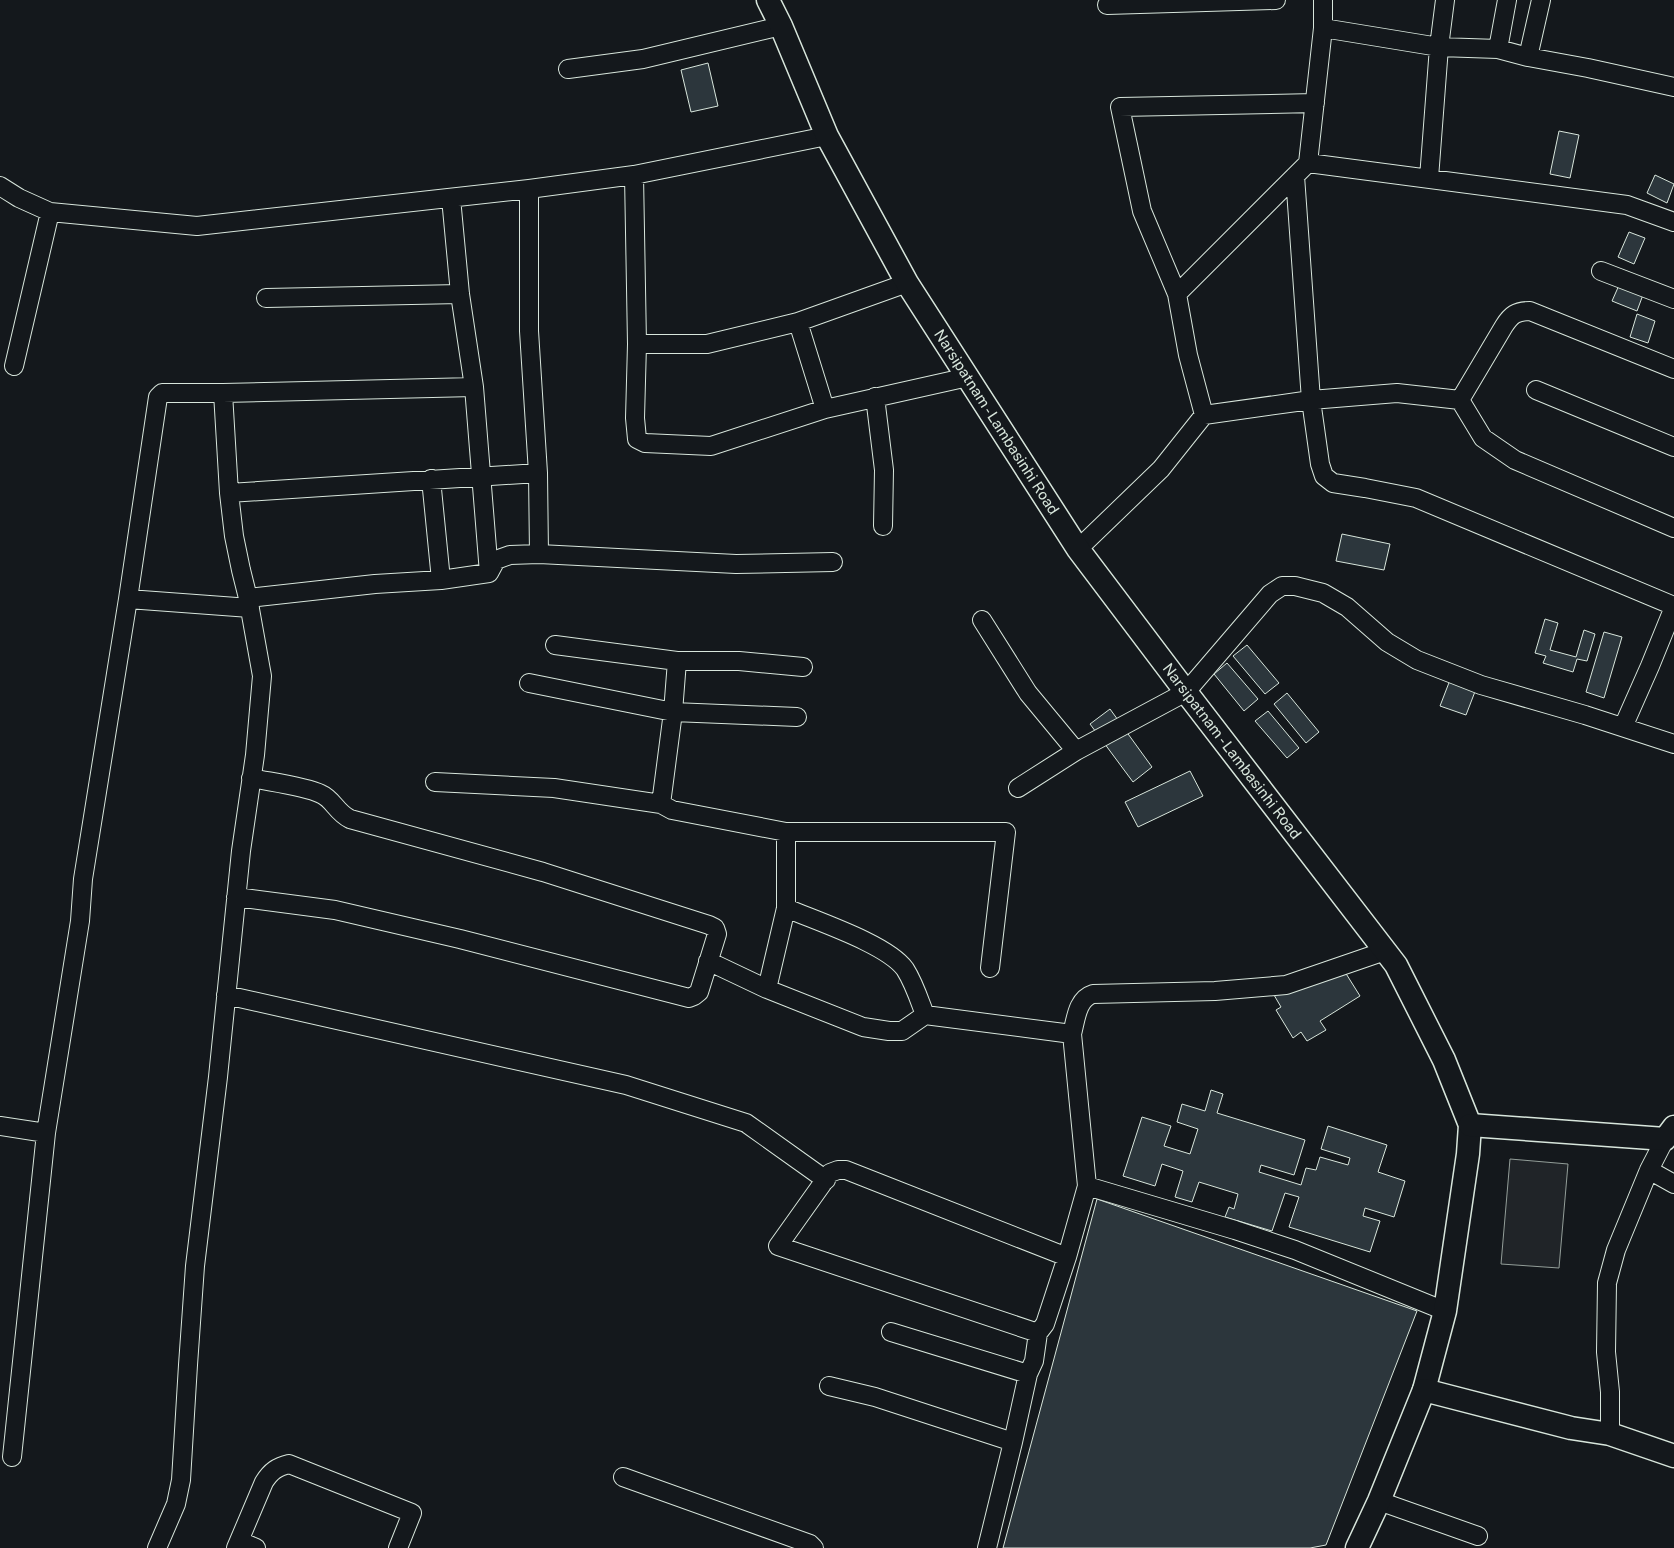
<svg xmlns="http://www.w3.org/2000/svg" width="1674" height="1548" font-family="'Public Sans',sans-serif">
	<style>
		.green { fill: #202428; stroke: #939e99 }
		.building { fill: #2c363c; stroke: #d8e6dc }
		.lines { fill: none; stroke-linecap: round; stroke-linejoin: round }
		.minor-casing { stroke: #d8e6dc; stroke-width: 20 }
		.major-casing { stroke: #d8e6dc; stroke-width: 25 }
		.minor { stroke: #14181c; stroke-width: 18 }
		.major { stroke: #14181c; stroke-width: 22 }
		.labels { text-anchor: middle; stroke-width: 4; stroke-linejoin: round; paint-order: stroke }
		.street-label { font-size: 15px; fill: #d8e6dc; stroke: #14181c }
	</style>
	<rect width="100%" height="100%" fill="#14181c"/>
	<!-- green -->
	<path class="green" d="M 1510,1159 L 1568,1164 L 1559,1268 L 1501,1264 Z"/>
	<!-- building -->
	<path class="building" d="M 708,63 L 718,106 L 691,112 L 681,70 Z
		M 1559,131 L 1579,135 L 1570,178 L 1550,174 Z
		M 1655,175 L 1674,184 L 1667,203 L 1647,193 Z
		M 1629,232 L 1645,238 L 1634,264 L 1618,257 Z
		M 1620,283 L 1644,292 L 1637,311 L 1612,301 Z
		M 1637,314 L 1655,321 L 1648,343 L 1630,337 Z
		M 1342,534 L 1390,544 L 1384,570 L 1336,561 Z
		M 1545,619 L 1558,623 L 1550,650 L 1576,657 L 1584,630 L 1595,634 L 1587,661 L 1577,659 L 1573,672 L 1543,663 L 1546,656 L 1535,653 Z
		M 1604,632 L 1622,637 L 1604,698 L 1586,692 Z
		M 1247,645 L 1279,683 L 1265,694 L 1233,656 Z
		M 1227,663 L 1258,699 L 1244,711 L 1214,674 Z
		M 1450,680 L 1476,689 L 1466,715 L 1440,706 Z
		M 1287,693 L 1319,732 L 1306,743 L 1274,704 Z
		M 1110,709 L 1152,767 L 1133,782 L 1090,724 Z
		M 1268,711 L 1299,748 L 1287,758 L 1255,721 Z
		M 1190,771 L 1203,796 L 1138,827 L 1125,802 Z
		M 1345,972 L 1360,996 L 1320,1021 L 1326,1030 L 1307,1041 L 1301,1032 L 1293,1038 L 1276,1010 L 1281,1007 L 1274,995 L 1304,976 Z
		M 1211,1090 L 1223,1094 L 1217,1113 L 1305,1140 L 1294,1175 L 1261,1165 L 1259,1172 L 1301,1185 L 1306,1168 L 1316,1170 L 1320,1157 L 1348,1165 L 1350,1158 L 1321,1149 L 1328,1126 L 1387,1145 L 1378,1172 L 1405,1181 L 1394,1217 L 1365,1208 L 1363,1216 L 1380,1221 L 1370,1252 L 1289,1227 L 1299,1197 L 1285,1193 L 1272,1231 L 1225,1217 L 1229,1207 L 1234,1209 L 1238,1194 L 1199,1182 L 1192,1202 L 1175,1197 L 1183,1171 L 1162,1164 L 1155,1186 L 1123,1176 L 1142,1117 L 1171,1126 L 1164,1146 L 1190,1154 L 1198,1129 L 1177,1122 L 1182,1104 L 1205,1111 Z
		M 1097,1199 L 1417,1311 L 1326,1545 L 1310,1548 L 1003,1548 Z"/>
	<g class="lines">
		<!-- minor casing -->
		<g class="minor-casing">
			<path id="minor" d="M 1107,5 L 1276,0
				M 1323,28 L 1439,47 L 1498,49 L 1528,57 L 1588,68 L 1674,87
				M 1498,49 L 1507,0
				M 1528,57 L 1541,0
				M 568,69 L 643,59 L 781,26
				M 1308,163 L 1627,205 L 1674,222
				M 634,175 L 637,344 L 635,418 L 637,439 L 645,443 L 711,446 L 825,409 L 968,377
				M 1295,176 L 1311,400 L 1320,464 L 1324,476 L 1333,483 L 1365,488 L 1416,498 L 1674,606
				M 1429,178 L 1439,47 L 1445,0
				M 0,186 L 19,198 L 50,212 L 197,226 L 529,189 L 634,175 L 827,136
				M 529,189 L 529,331 L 538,473 L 539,554
				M 1601,271 L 1674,299
				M 1177,294 L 1142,211 L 1120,107 L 1315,103
				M 266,298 L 460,294
				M 798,322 L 825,409
				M 637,344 L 707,344 L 798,322 L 907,283
				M 14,366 L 50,212
				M 1536,390 L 1674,447
				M 875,397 L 884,470 L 883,526
				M 1460,400 L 1504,326 C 1511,315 1516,311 1530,311 L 1674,369
				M 1460,400 L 1483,438 L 1515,460 L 1674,528
				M 1204,415 L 1311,400 L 1397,393 L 1460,400
				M 431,479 L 441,580
				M 229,493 L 538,473
				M 1078,549 L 1161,469 L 1204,415 L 1188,355 L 1177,294 L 1308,163 L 1323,28 L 1323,0
				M 489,573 L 496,560 L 510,555 L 539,554 L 736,564 L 833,562
				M 248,598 L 375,584 L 441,580 L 489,573 L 474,387
				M 128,599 L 250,608
				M 982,620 L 1028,693 L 1076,751
				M 555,645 L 677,661 L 739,661 L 803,667
				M 529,683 L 673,712 L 797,717
				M 1623,727 L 1650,666 L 1674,607
				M 435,782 L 554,788 L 661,804 L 672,810 L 786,832 L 1006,832 L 990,968
				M 1018,788 L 1076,751 L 1186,692 L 1270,594 L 1282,586 L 1295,586 L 1323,593 L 1347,607 L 1387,642 L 1417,660 L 1481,685 L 1585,715 L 1674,744
				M 661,804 L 673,712 L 677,661
				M 236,897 L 335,910 L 460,939 L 689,998 L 694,996 L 699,992 L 717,934 L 715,928 L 709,925 L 543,872 L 350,819 C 336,812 333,799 321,794 C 305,786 270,782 251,778
				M 786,908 C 816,921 887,944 905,969 C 914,983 919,999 925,1015
				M 708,961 L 767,989 L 863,1027 L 889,1031 L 902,1031 L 925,1015 L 1072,1034 C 1076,1019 1077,999 1093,994 L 1215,991 L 1286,985 L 1385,951
				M 767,989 L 786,908 L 786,832
				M 226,995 L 626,1085 L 746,1123 L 826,1180
				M 0,1126 L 46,1133
				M 1649,1170 L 1674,1184
				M 1087,1186 L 1235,1230 L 1295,1250 L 1445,1311
				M 891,1332 L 1028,1374
				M 1038,1333 L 778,1246 L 830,1173 L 838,1170 L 846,1170 L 1067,1257 L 1087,1186 L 1072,1034
				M 829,1386 L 875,1397 L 1013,1442
				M 1610,1434 L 1610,1392 L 1606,1352 L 1607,1283 L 1616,1250 L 1649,1170 L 1665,1139
				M 12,1457 L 46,1133 L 80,921 L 83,879 L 128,599 L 158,397 L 162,393 L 223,393
				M 623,1477 L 810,1544 L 814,1548
				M 1379,1501 L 1478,1536
				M 240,1541 L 256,1548
				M 157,1548 L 176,1504 L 181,1480 L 188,1365 L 195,1266 L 218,1077 L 241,851 L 255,755 L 262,676 L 248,598 L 241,570 L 234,536 L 229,493 L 223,393 L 474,387 L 460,294 L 451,198
				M 236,1548 L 264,1482 C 271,1471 277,1467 289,1464 L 412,1513 L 398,1548
				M 987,1548 L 1013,1442 L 1028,1374 L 1034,1361 L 1038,1333 L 1045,1324 L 1067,1257"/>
		</g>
		<!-- major casing -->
		<g class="major-casing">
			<g id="major">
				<path id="s1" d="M 768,0 L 781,26 L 827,136 L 907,283 L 1078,549 L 1186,692 L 1396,965 L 1444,1060 L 1470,1125 L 1468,1154 L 1445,1311 L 1424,1390 L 1379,1501 L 1357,1548"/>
				<path d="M 1470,1125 L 1665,1139 L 1674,1127"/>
				<path d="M 1424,1390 L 1571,1428 L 1610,1434 L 1674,1456"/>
			</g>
		</g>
		<!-- minor -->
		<use href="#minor" class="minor"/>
		<!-- major -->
		<use href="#major" class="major"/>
	</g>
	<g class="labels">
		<!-- street labels -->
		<g class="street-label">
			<text dy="5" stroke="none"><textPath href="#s1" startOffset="481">Narsipatnam - Lambasinhi Road</textPath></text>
			<text dy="5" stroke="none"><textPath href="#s1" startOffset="886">Narsipatnam - Lambasinhi Road</textPath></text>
		</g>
	</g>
</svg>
